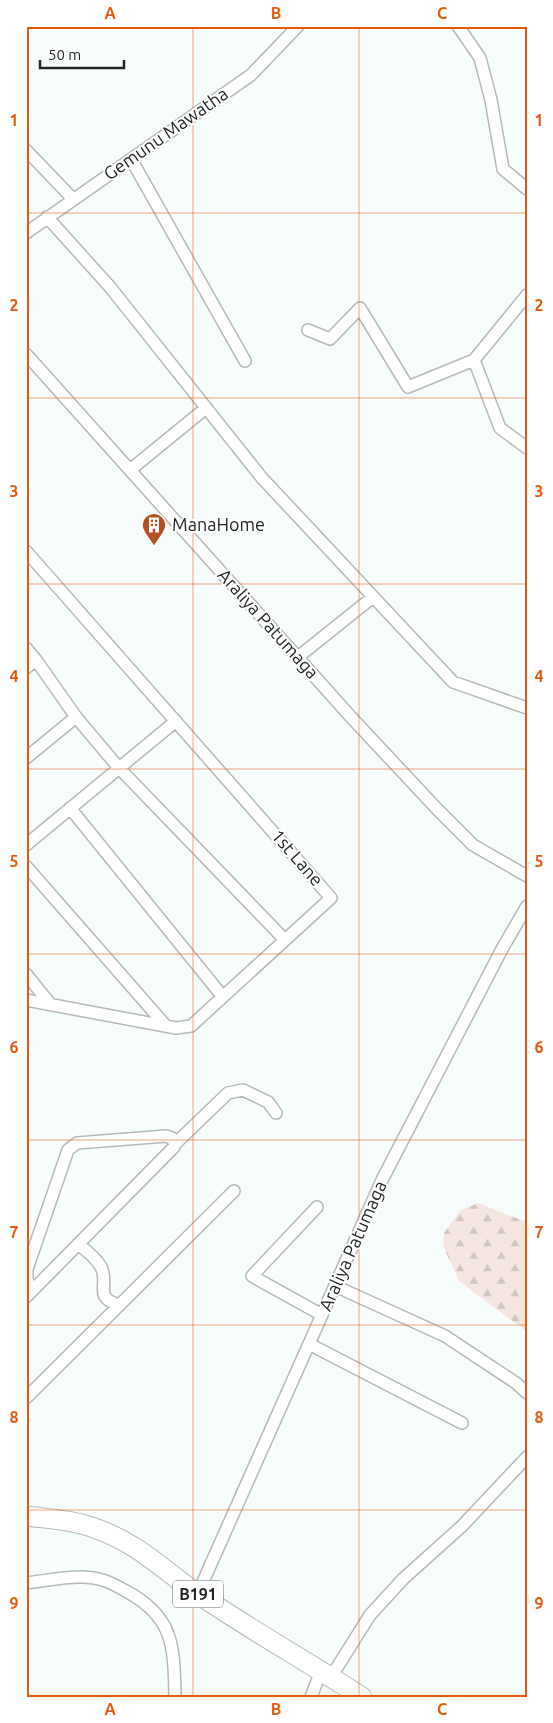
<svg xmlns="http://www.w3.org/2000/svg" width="553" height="1723" font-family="Ubuntu,sans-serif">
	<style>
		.forest { fill: url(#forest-firs) }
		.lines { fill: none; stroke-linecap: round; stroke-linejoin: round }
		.street-casing { stroke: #b5b9ba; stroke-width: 14 }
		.primary-casing { stroke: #b5b9ba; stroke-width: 21 }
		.street { stroke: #fff; stroke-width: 11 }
		.primary { stroke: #fff; stroke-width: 19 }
		.grid { fill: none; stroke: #e8590c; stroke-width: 1; stroke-opacity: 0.55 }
		.labels { text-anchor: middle; stroke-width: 4; stroke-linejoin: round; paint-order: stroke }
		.shield { fill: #fff; stroke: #666767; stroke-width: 1 }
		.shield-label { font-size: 16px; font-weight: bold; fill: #242626 }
		.street-label { font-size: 18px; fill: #242626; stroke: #fff }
		.poi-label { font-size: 18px; fill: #242626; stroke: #fff; text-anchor: start }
		.neatline { fill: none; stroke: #e8590c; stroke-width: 2 }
		.grid-label { font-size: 16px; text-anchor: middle; font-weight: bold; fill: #e8590c }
	</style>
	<defs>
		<pattern id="forest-firs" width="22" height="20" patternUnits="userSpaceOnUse" patternTransform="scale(1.25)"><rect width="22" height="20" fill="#f5e6e1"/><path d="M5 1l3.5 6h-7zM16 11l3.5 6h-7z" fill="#d2c5c1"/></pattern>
	</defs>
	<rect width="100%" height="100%" fill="#f7fcfd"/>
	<!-- forest -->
	<path class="forest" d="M 478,1203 L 527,1222 L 527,1332 L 459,1281 L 443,1246 L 444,1233 L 461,1210 Z"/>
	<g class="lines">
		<!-- street casing -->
		<g class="street-casing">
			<path id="street" d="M 458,26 L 480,58 L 491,100 L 503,169 L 527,189
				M 26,150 L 73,199
				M 131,159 L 245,361
				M 47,217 L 110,287 L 262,478 L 453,682 L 527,708
				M 26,233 L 251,75 L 298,26
				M 527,295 L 474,360 L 500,428 L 527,448
				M 308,330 L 330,339 L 360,308 L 408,387 L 474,360
				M 26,354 L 350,716 L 437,809 L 473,845 L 527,876
				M 130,470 L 206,408
				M 26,551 L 331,898 L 191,1026 L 176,1028 L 26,1000
				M 26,648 L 36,660 L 76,717 L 119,768 L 285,940
				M 298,657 L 373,597
				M 26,668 L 36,660
				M 26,758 L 76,717
				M 70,808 L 223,997
				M 26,845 L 176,721
				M 26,866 L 166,1026
				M 26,974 L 51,1005
				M 175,1144 L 228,1093 L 243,1090 L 268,1102 L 276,1113
				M 317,1207 L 252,1276 L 322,1315
				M 78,1244 C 86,1250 96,1258 101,1267 C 110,1284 92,1298 120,1305
				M 335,1286 L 445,1336 L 516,1383 L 527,1393
				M 26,1297 L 174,1147 L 175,1144 L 172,1138 L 166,1136 L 77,1143 L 68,1150 L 27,1269 L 27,1281 L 34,1289
				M 309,1344 L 462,1423
				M 26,1398 L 234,1191
				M 26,1583 C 44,1581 62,1577 80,1577 C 97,1576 110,1582 124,1590 C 174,1616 174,1645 175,1697
				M 198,1593 L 382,1180 L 502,949 L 527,906
				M 331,1677 L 370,1615 L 403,1579 L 462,1526 L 527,1457
				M 311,1697 L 321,1671"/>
		</g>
		<!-- primary casing -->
		<g class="primary-casing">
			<path id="primary" d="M 26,1516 C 50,1519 74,1520 97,1529 C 139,1544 163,1570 198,1594 C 251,1630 308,1662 362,1697"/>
		</g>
		<!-- street -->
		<use href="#street" class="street"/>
		<!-- primary -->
		<use href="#primary" class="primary"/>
	</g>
	<!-- grid -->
	<path class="grid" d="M 193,26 L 193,1697M 359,26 L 359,1697M 26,213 L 527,213M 26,398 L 527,398M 26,584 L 527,584M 26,769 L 527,769M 26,954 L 527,954M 26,1140 L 527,1140M 26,1325 L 527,1325M 26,1510 L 527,1510"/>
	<!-- icons -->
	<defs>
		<g id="building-pin" transform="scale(1.25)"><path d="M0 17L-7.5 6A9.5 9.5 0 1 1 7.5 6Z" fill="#b65023" stroke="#fff"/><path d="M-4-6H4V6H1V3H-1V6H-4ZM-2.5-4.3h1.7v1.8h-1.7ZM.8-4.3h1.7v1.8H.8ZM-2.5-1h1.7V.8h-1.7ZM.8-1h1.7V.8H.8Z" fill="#fff"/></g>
	</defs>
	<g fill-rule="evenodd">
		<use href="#building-pin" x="154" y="525"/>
	</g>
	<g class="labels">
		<!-- shield labels -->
		<rect class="shield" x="173" y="1580.5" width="50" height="27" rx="4"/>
		<g class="shield-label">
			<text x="198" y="1600">B191</text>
		</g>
		<!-- street labels -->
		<g class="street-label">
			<text transform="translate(166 134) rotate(-35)" y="6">Gemunu Mawatha</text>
			<text transform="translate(268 624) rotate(48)" y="6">Araliya Patumaga</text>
			<text transform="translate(297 858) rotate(49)" y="6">1st Lane</text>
			<text transform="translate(353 1246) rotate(-66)" y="6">Araliya Patumaga</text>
		</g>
		<!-- poi labels -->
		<g class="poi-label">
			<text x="172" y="531">ManaHome</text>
		</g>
	</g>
	<!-- border -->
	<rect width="553" height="1723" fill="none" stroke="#ffffff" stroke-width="55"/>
	<!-- scale -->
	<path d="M40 60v8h84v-8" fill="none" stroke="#242626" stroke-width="2.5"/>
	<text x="48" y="60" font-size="15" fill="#242626" stroke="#ffffff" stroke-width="4" paint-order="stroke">50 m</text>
	<rect x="28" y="28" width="498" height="1668" class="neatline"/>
	<g class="grid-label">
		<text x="110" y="19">A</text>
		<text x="276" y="19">B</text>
		<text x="442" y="19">C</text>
		<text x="14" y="126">1</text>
		<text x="539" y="126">1</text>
		<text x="14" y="311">2</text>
		<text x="539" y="311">2</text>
		<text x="14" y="497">3</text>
		<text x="539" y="497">3</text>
		<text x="14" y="682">4</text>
		<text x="539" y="682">4</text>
		<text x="14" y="867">5</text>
		<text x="539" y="867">5</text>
		<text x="14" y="1053">6</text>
		<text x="539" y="1053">6</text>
		<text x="14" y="1238">7</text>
		<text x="539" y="1238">7</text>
		<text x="14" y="1423">8</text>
		<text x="539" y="1423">8</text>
		<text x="14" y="1609">9</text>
		<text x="539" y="1609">9</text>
		<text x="110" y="1715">A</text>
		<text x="276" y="1715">B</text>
		<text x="442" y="1715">C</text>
	</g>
</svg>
